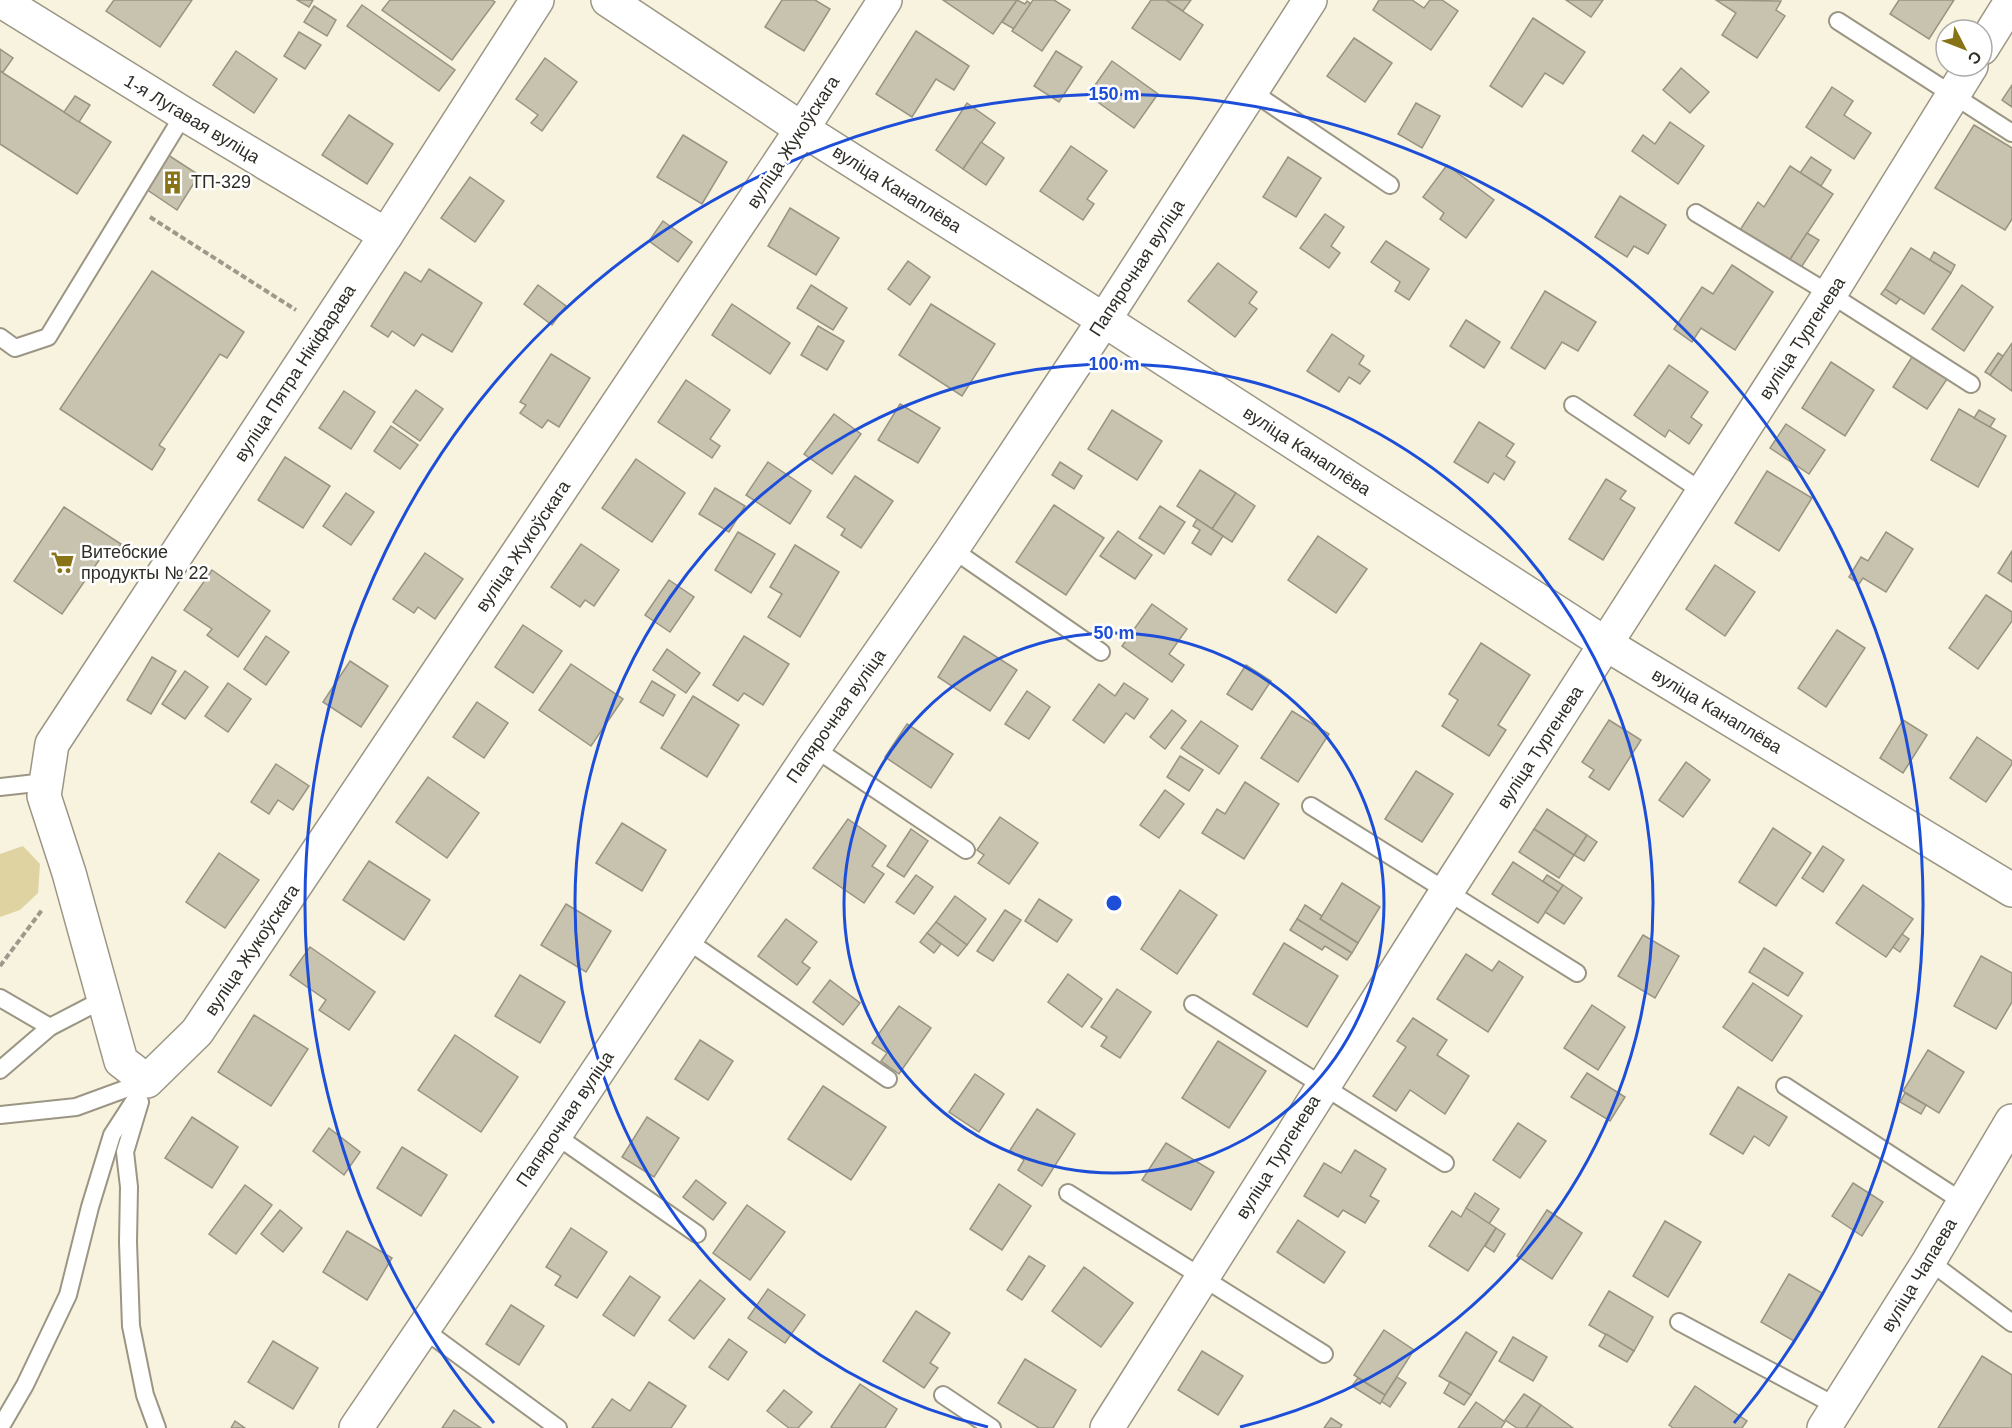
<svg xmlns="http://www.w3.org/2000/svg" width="2012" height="1428" font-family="Arial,sans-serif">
<rect width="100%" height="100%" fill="#f8f3df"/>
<polygon fill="#e0d3a2" points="23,846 40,864 38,893 20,910 0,917 0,854"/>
<g fill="#c8c3af" stroke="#999482" stroke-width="1.5">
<polygon points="114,0 192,0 160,47 106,11"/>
<polygon points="297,0 313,0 309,7"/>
<polygon points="390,0 492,0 495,2 452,60 382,10"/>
<polygon points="782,0 815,0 830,9 804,51 765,27"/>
<polygon points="943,0 1017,0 993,34"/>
<polygon points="1017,0 1025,4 1027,1 1031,4 1014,29 1002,22"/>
<polygon points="1033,0 1054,0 1070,10 1042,51 1012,31"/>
<polygon points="1151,0 1166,0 1203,25 1180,60 1132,28"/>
<polygon points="1166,0 1191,0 1183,11"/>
<polygon points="1379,0 1412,0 1424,8 1430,0 1442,0 1458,11 1431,50 1373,10"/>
<polygon points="1566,0 1603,0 1591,17"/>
<polygon points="1716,0 1781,1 1776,10 1785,16 1757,58 1722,35 1736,13"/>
<polygon points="1899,0 1954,0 1929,39 1890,14"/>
<polygon points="362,5 455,70 439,91 347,26"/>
<polygon points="314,6 336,20 327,36 304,22"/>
<polygon points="1533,18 1585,52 1563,84 1545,73 1522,107 1490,86"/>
<polygon points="916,31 969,66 954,90 936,79 912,117 876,94"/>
<polygon points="299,32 321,45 305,69 284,56"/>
<polygon points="1354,38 1392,63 1365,102 1327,76"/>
<polygon points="0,49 13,58 3,72 0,71"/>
<polygon points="236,51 277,79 254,113 213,85"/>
<polygon points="1056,51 1082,67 1059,102 1034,86"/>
<polygon points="545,58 577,82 542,131 531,123 538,115 516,99"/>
<polygon points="1112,61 1158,94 1134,128 1088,95"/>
<polygon points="1681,68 1709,92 1690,113 1663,90"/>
<polygon points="0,71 111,142 77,194 0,144"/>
<polygon points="2012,85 2012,107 2002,100"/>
<polygon points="1832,87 1853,101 1844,115 1871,133 1854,159 1806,127"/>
<polygon points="75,96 90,105 79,122 64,112"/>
<polygon points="967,103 995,123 963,169 936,150"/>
<polygon points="1416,103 1440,116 1422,148 1398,134"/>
<polygon points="349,115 393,144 367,184 322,155"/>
<polygon points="1670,122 1704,146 1678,184 1632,151 1643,135 1655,144"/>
<polygon points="1974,125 2012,148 2012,219 2005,230 1935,188"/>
<polygon points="683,135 727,162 702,204 657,177"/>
<polygon points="981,142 1004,158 986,185 963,169"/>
<polygon points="1071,146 1107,171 1087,199 1094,204 1083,220 1040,191"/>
<polygon points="168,155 199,175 177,210 146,189"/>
<polygon points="1288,157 1321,178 1296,217 1263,197"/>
<polygon points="1811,157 1831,170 1821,186 1800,173"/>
<polygon points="1447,165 1494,200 1466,238 1440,219 1444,213 1423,197"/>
<polygon points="1790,166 1833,194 1789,261 1740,230 1758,202 1764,207"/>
<polygon points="470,177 504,201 475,242 441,218"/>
<polygon points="1620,196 1666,225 1648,254 1634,246 1627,257 1595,237"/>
<polygon points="790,208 839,238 816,275 768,246"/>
<polygon points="1325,214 1344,227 1331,246 1340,253 1329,268 1300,248"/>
<polygon points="663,221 692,242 678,262 649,241"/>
<polygon points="1807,233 1819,240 1800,269 1789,261"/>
<polygon points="1386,241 1429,269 1409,300 1395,291 1400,282 1371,262"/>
<polygon points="1911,248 1951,273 1924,314 1885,289"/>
<polygon points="1934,252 1955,265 1951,273 1930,260"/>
<polygon points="908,261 930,277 910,305 888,289"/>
<polygon points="1218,263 1257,292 1249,303 1257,309 1235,337 1188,301"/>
<polygon points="1732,265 1773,292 1735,350 1701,328 1692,342 1674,329 1702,287 1713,294"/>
<polygon points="429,269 482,303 452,352 422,334 414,346 392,331 388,337 371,326 405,272 421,282"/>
<polygon points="152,271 244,332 227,358 220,354 159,445 165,449 152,470 60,409"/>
<polygon points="538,285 566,306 552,325 524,304"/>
<polygon points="811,285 847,308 833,330 797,308"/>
<polygon points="1962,285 1993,307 1964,351 1932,329"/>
<polygon points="1885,289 1900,299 1896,304 1881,294"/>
<polygon points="1545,291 1596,322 1578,351 1562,342 1545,369 1511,348"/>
<polygon points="732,304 790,343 770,374 712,335"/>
<polygon points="931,304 995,344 962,396 899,355"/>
<polygon points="1466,320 1500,342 1484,368 1450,346"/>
<polygon points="818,326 844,341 827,370 801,355"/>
<polygon points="1332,334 1364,356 1359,364 1370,371 1360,384 1349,377 1339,392 1307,371"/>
<polygon points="2012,343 2012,391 1990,375"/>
<polygon points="1998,353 2003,356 1990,375 1985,372"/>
<polygon points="551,354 590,378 559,427 548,420 542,428 520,413 526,405 520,402"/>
<polygon points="1912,357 1947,379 1927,409 1893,387"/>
<polygon points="1831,362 1874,390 1845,436 1802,408"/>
<polygon points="1669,365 1708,392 1691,417 1702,425 1689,444 1669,430 1665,437 1634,415"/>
<polygon points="686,380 730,410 710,439 720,446 712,458 658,422"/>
<polygon points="416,390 443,409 420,441 393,422"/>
<polygon points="344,391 375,412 351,449 319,428"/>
<polygon points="900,404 940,428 918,463 878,440"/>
<polygon points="1959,409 2006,436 1978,487 1931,460"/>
<polygon points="1112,410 1162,441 1137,480 1088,449"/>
<polygon points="1979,410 1995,419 1990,427 1974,418"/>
<polygon points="834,414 861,434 832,474 804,454"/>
<polygon points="1479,422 1514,444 1506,456 1515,462 1504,480 1494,473 1488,483 1454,462"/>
<polygon points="1786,424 1825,450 1809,474 1770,448"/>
<polygon points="391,426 418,445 400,469 374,451"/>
<polygon points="285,457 330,486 303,528 258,500"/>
<polygon points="636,459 685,493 652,542 602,508"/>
<polygon points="768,462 811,491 790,524 746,495"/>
<polygon points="1060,462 1082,476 1074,489 1052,475"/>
<polygon points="1200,470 1236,493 1212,529 1177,506"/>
<polygon points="1767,471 1812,498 1779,551 1735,523"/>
<polygon points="855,476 893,501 861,548 841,535 845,529 827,517"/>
<polygon points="1606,479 1626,491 1620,499 1635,508 1603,560 1569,539"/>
<polygon points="715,488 745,506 729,532 699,514"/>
<polygon points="346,493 374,512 351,545 323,526"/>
<polygon points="1236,493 1255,506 1232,542 1212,529"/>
<polygon points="1054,505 1104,538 1066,595 1016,562"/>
<polygon points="1160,506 1185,522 1164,554 1139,538"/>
<polygon points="64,507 121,544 112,558 104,553 62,614 14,581"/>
<polygon points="1197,519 1223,536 1211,555 1192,543 1200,530 1193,526"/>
<polygon points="1118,531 1152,555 1135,579 1100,556"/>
<polygon points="738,532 775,554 751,593 715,570"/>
<polygon points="1886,532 1913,549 1886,592 1863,578 1859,584 1849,577 1861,557 1868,561"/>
<polygon points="1318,536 1367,569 1336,613 1288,580"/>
<polygon points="581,544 619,570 594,606 585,600 580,607 551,587"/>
<polygon points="795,545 839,572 800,637 768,617 782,594 770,587"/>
<polygon points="2012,551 2012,582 1998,573"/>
<polygon points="425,553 463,579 435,619 418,607 414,613 393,599"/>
<polygon points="1715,565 1755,592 1725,636 1686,609"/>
<polygon points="212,570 270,611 238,657 207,635 212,629 184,610"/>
<polygon points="669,580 694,597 670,632 645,615"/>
<polygon points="1986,595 2012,612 2012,621 1978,669 1949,648"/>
<polygon points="1152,604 1187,629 1169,654 1184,665 1172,682 1122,646"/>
<polygon points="523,625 562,651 533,693 495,667"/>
<polygon points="1837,630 1865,648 1826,707 1798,688"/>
<polygon points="266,636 289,652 266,685 244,669"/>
<polygon points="744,636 789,664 763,705 744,693 738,701 713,685"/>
<polygon points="964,636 1017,670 990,711 938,677"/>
<polygon points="1481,643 1530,675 1498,725 1506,730 1489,756 1442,726 1458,700 1449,694"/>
<polygon points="667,649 700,673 686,693 653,670"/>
<polygon points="152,657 176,671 151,714 127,700"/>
<polygon points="350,661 388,686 361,727 323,702"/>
<polygon points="571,664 623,699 591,746 539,710"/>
<polygon points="1246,665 1271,681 1252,710 1227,694"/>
<polygon points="185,671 208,687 185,719 162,704"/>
<polygon points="652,681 675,695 663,716 640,702"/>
<polygon points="228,683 251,699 228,732 205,716"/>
<polygon points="1124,683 1148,699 1134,719 1126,713 1104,743 1073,720 1099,684 1115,696"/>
<polygon points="1027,691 1050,707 1029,739 1005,724"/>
<polygon points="693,696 739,725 707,777 661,748"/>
<polygon points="477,702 508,723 484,758 453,737"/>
<polygon points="1172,710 1186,721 1165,749 1150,737"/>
<polygon points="1292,711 1329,734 1298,782 1261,758"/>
<polygon points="1609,720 1641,740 1609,790 1589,777 1594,770 1582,762"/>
<polygon points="1903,720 1927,735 1903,773 1880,758"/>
<polygon points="1201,721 1238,746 1219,774 1181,748"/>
<polygon points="907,724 953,754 931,788 885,757"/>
<polygon points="1977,737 2012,761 2012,764 1986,802 1950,778"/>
<polygon points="1180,756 1203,770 1189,791 1167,777"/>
<polygon points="1686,762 1710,780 1683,817 1659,800"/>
<polygon points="276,764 309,786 293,810 278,800 269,814 251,802"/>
<polygon points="1416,771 1453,794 1422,842 1385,819"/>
<polygon points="428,777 479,813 447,858 396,822"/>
<polygon points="1245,782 1279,804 1244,859 1202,833 1217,809 1225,814"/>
<polygon points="1165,790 1184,804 1159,838 1140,825"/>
<polygon points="1547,809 1587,835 1574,855 1534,829"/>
<polygon points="1000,817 1038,843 1009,884 978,863 984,855 977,850"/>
<polygon points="848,819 886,846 872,866 884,874 864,903 813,868"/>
<polygon points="622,823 666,850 642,891 596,863"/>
<polygon points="1773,828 1811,853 1776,906 1739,882"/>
<polygon points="911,829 928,841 904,877 887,866"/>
<polygon points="1534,829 1574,855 1559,878 1519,852"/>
<polygon points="1587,835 1597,842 1584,861 1574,855"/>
<polygon points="1823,846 1844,860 1823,892 1802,878"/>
<polygon points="219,853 259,880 225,928 186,902"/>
<polygon points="369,861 430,900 404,940 343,900"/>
<polygon points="1513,862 1559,892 1538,923 1492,894"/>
<polygon points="916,875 933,887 914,914 896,902"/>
<polygon points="1547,875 1563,885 1559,892 1543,881"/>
<polygon points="1342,883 1380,907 1358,943 1320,919"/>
<polygon points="1563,885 1582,898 1564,924 1545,912"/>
<polygon points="1863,885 1913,919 1886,957 1836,923"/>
<polygon points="1180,890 1217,915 1177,974 1141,949"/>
<polygon points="955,896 986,919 967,945 936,922"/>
<polygon points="1039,899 1072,920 1057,942 1025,921"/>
<polygon points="566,904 611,931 586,972 541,945"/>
<polygon points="1305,905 1322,916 1320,919 1358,943 1352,953 1297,919"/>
<polygon points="1005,910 1021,920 993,961 977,951"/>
<polygon points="786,919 817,942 802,962 810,968 797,985 758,956"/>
<polygon points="1297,919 1352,953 1347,960 1325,946 1322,950 1290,930"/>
<polygon points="936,922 967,945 958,956 927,933"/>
<polygon points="927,933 941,944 934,953 920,942"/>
<polygon points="1902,934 1909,939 1900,952 1893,947"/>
<polygon points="1643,935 1679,956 1655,998 1618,976"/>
<polygon points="1284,943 1338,976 1307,1027 1253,994"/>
<polygon points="310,947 375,992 349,1030 319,1010 326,1000 290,975"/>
<polygon points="1764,948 1803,973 1788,996 1749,972"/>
<polygon points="1466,954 1492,971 1499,961 1523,977 1488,1032 1437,999"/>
<polygon points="1981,956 2012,973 2012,1002 1996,1029 1954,1006"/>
<polygon points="1068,974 1102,999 1082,1027 1048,1002"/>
<polygon points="520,975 565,1002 540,1043 495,1016"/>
<polygon points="830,980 860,1003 843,1025 813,1002"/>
<polygon points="1753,983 1802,1016 1772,1061 1723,1027"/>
<polygon points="1117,989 1151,1012 1120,1058 1101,1046 1107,1037 1091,1027"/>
<polygon points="1592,1005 1625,1027 1598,1070 1564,1048"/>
<polygon points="899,1006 931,1028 899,1074 881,1061 887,1053 872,1043"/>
<polygon points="254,1015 308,1049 271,1106 218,1072"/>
<polygon points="1413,1018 1447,1040 1437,1055 1469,1076 1445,1114 1410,1090 1396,1111 1373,1096 1406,1047 1397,1041"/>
<polygon points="455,1035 518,1077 481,1132 418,1090"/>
<polygon points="700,1040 733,1061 708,1100 675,1079"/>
<polygon points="1218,1041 1266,1071 1229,1128 1182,1098"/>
<polygon points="1928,1050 1964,1072 1939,1113 1903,1091"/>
<polygon points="1587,1073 1625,1097 1610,1121 1571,1097"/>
<polygon points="975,1074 1004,1094 979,1132 949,1112"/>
<polygon points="823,1086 886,1127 851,1180 788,1139"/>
<polygon points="1738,1087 1787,1117 1769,1146 1754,1136 1743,1154 1710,1134"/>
<polygon points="1905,1093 1926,1105 1921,1114 1900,1102"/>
<polygon points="1037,1109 1075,1134 1042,1186 1018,1170 1024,1160 1010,1150"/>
<polygon points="192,1117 238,1147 212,1188 165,1158"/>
<polygon points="647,1117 679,1138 654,1177 622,1157"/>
<polygon points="1518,1123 1546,1141 1520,1178 1493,1160"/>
<polygon points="329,1128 360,1152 344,1175 313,1151"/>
<polygon points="1166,1143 1214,1172 1191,1210 1142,1180"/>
<polygon points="402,1147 447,1175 421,1216 377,1188"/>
<polygon points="1355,1150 1386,1169 1370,1196 1379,1201 1365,1223 1343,1210 1338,1217 1304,1196 1324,1163 1341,1173"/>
<polygon points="696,1180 726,1203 713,1220 683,1197"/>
<polygon points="1853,1183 1883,1202 1862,1236 1832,1216"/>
<polygon points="999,1184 1031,1206 1002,1250 970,1229"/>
<polygon points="245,1185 272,1205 236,1254 209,1234"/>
<polygon points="1475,1193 1499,1209 1489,1224 1466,1208"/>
<polygon points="747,1205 785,1232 750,1280 713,1253"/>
<polygon points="1466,1208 1496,1228 1468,1271 1429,1246 1452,1211 1461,1217"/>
<polygon points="280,1210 302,1228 283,1252 261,1234"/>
<polygon points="1547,1210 1582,1233 1552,1279 1517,1256"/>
<polygon points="1298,1220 1345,1252 1324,1283 1277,1252"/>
<polygon points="1665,1221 1701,1242 1668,1297 1633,1276"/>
<polygon points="571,1228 607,1252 577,1298 555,1285 561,1276 546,1267"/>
<polygon points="1496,1228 1505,1234 1494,1252 1485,1246"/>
<polygon points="347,1231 392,1258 367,1300 323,1272"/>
<polygon points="1029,1256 1045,1266 1022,1300 1007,1290"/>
<polygon points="1084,1267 1133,1303 1101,1347 1052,1311"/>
<polygon points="1789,1274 1822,1293 1794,1341 1761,1322"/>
<polygon points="630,1276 660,1297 634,1336 603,1315"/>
<polygon points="700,1280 725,1299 694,1339 669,1320"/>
<polygon points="768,1289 805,1315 785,1343 748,1318"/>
<polygon points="1609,1291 1653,1317 1634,1351 1589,1325"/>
<polygon points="511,1305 544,1326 519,1365 486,1344"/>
<polygon points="916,1311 950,1333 930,1363 938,1368 924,1388 883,1361"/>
<polygon points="1384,1330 1414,1350 1385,1395 1354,1375"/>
<polygon points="1466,1332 1497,1352 1471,1395 1439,1376"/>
<polygon points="1606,1334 1634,1351 1627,1362 1599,1346"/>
<polygon points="1513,1337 1547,1357 1533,1381 1499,1361"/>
<polygon points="729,1339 747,1352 728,1380 709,1367"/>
<polygon points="273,1341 318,1368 293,1409 248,1382"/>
<polygon points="1202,1351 1243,1376 1218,1415 1178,1390"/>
<polygon points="1982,1356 2012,1375 2012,1428 1938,1428"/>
<polygon points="1025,1359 1076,1390 1053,1428 1039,1428 998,1403"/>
<polygon points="1397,1377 1406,1383 1390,1407 1381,1401"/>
<polygon points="1358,1378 1385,1395 1380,1404 1352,1386"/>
<polygon points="649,1382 686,1406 671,1428 592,1428 612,1399 630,1411"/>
<polygon points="1450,1382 1471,1395 1464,1405 1444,1393"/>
<polygon points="860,1384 897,1409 885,1428 833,1428 831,1427"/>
<polygon points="1695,1386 1747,1421 1742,1428 1673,1428 1669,1425"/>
<polygon points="784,1390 812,1412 798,1428 789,1428 767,1411"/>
<polygon points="1524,1394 1541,1405 1526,1428 1517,1428 1505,1420"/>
<polygon points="1476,1402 1505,1422 1501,1428 1458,1428"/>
<polygon points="1541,1405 1573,1428 1526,1428"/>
<polygon points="454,1410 481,1428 442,1428"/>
<polygon points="1331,1418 1342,1425 1340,1428 1324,1428"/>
<polygon points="235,1421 245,1428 231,1428"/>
</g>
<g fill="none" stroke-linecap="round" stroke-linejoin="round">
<defs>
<g id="service">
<polyline points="1838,21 2012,133"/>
<polyline points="1251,91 1390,185"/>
<polyline points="1696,213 1830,294 1971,384"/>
<polyline points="0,337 15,348 48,337 184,114"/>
<polyline points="1573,405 1703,492"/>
<polyline points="952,549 1101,652"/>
<polyline points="814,748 966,850"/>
<polyline points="0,787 45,782"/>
<polyline points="1311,806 1577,973"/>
<polyline points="685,939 888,1079"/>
<polyline points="0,998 50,1027"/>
<polyline points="1193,1004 1445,1163"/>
<polyline points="0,1070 50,1027 104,999"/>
<polyline points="1785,1086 1963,1202"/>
<polyline points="140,1102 125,1152 129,1187 128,1242 131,1326 145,1395 157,1428"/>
<polyline points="0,1115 76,1107 147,1081"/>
<polyline points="555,1135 697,1234"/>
<polyline points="1068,1193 1324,1354"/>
<polyline points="1929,1261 2012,1323"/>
<polyline points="1679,1322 1838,1407"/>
<polyline points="423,1329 558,1428"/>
<polyline points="943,1395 992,1428"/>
<polyline points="0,1428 25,1385 68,1295 90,1207 112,1135 147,1081"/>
</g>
<g id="minor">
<polyline points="0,0 184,114 386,235"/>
<polyline points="537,0 386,235 52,744 44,796 69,873 121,1061 147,1081 197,1032 802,129 885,0"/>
<polyline points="608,0 802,129 1104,320 1606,644 2012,890"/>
<polyline points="1982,48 2012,0"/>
<polyline points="356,1428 555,1135 814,748 952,549 1104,320 1310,0"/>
<polyline points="1107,1428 1447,891 1830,294 1971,66"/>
<polyline points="1824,1428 1929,1261 2012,1121"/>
</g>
</defs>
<use href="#service" stroke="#9b9684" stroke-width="20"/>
<use href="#minor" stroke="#9b9684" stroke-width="36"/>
<g stroke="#9d998b" stroke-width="4" stroke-dasharray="6 3" stroke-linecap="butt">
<polyline points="150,217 296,310"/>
<polyline points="0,966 42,910"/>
</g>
<use href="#service" stroke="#fff" stroke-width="16"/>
<use href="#minor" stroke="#fff" stroke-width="33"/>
</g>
<g fill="none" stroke="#1d4ed8" stroke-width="3">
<circle cx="1114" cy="903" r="270"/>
<path d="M988 1427A539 539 0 1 1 1240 1427"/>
<path d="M494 1423A809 809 0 1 1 1734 1423"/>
</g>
<defs>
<symbol id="building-bare" viewBox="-9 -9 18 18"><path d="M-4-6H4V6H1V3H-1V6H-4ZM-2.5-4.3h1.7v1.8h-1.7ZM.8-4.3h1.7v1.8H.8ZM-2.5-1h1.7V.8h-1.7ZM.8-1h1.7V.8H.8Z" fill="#887316" stroke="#fff" stroke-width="2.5" paint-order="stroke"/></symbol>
<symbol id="supermarket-bare" viewBox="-9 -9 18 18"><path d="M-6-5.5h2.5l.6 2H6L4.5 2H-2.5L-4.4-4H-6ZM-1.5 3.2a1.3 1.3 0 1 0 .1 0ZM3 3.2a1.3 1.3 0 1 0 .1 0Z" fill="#887316" stroke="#fff" stroke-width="2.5" paint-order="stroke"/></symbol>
</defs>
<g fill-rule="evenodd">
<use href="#building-bare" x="156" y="166" width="33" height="33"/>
<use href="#supermarket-bare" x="46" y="546" width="33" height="33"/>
</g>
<g text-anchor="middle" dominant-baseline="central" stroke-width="5" stroke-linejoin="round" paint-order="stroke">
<g font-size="18" fill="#2f2d26" stroke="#fff">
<text transform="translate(192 119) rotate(31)">1-я Лугавая вуліца</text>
<text transform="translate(793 142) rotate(-57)">вуліца Жукоўскага</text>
<text transform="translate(897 189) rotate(32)">вуліца Канаплёва</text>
<text transform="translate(1137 268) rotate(-57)">Папярочная вуліца</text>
<text transform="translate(1802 338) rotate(-57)">вуліца Тургенева</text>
<text transform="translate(295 373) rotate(-57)">вуліца Пятра Нікіфарава</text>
<text transform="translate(1307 451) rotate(33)">вуліца Канаплёва</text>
<text transform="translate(523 546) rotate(-56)">вуліца Жукоўскага</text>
<text transform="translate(1717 711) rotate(31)">вуліца Канаплёва</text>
<text transform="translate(836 716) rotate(-55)">Папярочная вуліца</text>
<text transform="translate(1540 747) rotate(-57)">вуліца Тургенева</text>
<text transform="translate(252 950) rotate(-56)">вуліца Жукоўскага</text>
<text transform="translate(565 1119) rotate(-56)">Папярочная вуліца</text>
<text transform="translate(1278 1157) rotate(-58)">вуліца Тургенева</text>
<text transform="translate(1919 1275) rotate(-59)">вуліца Чапаева</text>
</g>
<g font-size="18" fill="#2f2d26" stroke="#fff" text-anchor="start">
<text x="191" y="182">ТП-329</text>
<text x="81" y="552">Витебские<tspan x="81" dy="21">продукты № 22</tspan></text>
</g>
</g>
<circle cx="1114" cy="903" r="9" fill="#1d4ed8" stroke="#fff" stroke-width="3"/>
<g font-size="18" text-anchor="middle" font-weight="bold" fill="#1d4ed8" stroke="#fff" stroke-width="5" stroke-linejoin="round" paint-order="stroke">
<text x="1114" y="100">150 m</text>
<text x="1114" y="370">100 m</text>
<text x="1114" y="639">50 m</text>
</g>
<g transform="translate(1964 48) rotate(132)"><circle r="28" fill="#ffffff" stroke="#acaba8" stroke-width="1.5"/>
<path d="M0-4.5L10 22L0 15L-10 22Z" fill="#887316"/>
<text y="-9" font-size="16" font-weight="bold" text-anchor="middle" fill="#2f2d26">С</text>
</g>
</svg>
